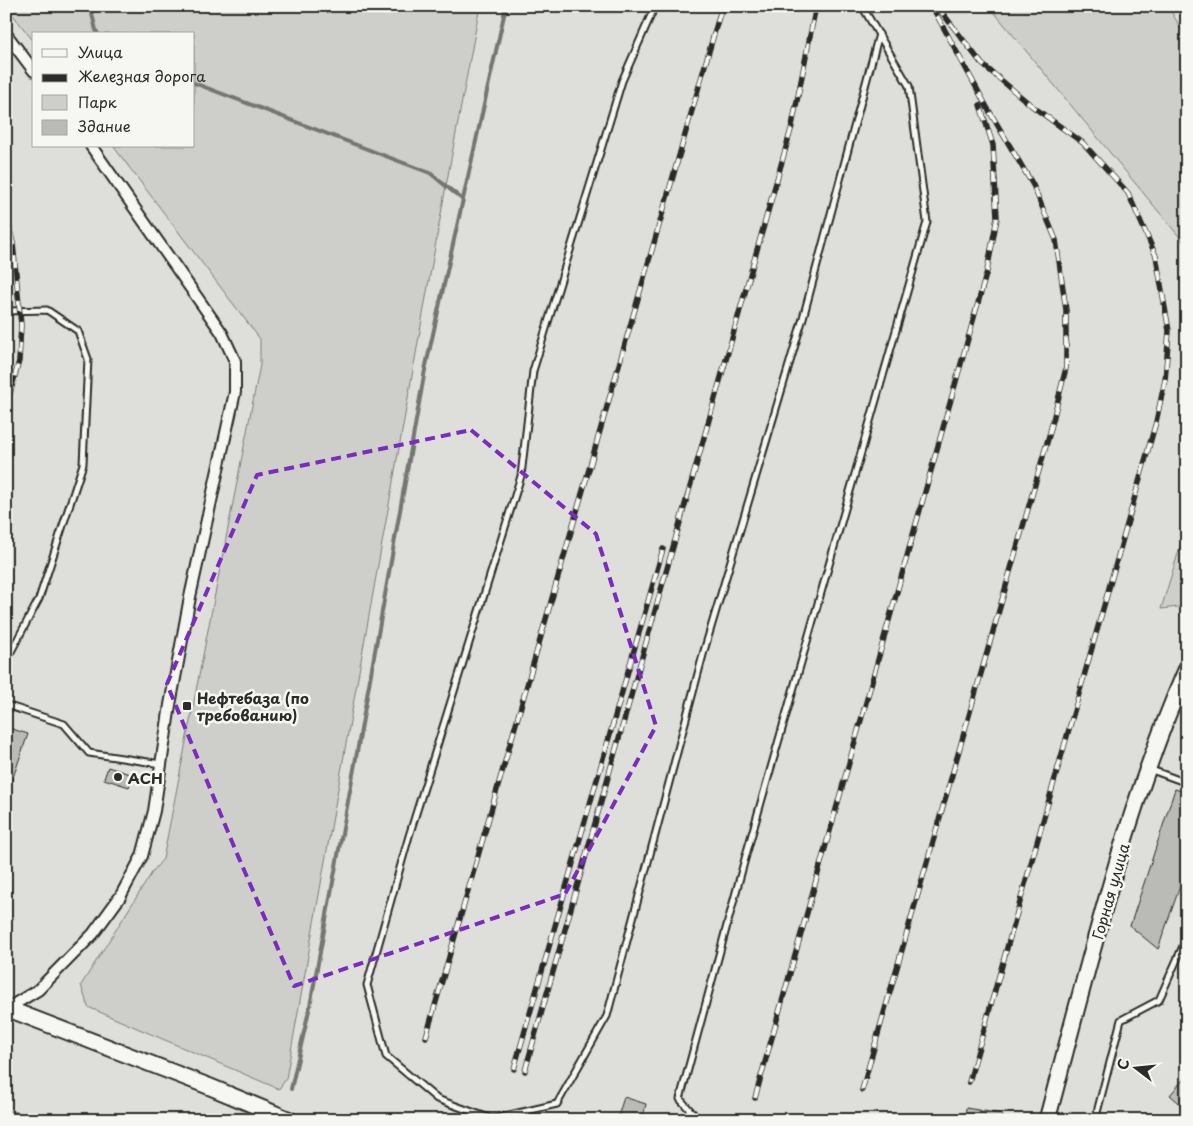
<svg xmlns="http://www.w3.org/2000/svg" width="1193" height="1126" font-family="'Playpen Sans',sans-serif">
<rect width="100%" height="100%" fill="#eeeeea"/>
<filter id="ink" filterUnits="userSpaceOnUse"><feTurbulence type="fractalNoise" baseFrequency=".02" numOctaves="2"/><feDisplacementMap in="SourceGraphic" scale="10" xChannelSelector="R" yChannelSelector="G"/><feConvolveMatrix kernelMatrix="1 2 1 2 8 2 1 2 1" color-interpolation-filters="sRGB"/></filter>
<g filter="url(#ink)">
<path fill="#dededb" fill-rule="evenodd" d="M 6,6 L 1187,6 L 1187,1120 L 6,1120 ZM 34,34 L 194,34 L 194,146 L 34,146 Z"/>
<g fill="#cececa" stroke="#7c7c7a">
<polygon points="6,6 480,6 446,186 286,1079 279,1089 88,1007 81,985 153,871 163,859 260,365 260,339 113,146 194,146 194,34 34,34 34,42"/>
<polygon points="989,6 1168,6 1187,39 1187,246"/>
<polygon points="1187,524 1187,606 1161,609"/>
</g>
<polygon fill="#a6a6a3" stroke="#757573" points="6,1109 43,1120 6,1120"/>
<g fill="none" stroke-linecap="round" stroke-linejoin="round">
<g stroke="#757573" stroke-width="4">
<polyline points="90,6 96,30 98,34"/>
<polyline points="194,83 430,173 463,200"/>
<polyline points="291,1089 310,1006 354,769 425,370 506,6"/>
</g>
</g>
<g fill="#babab7" stroke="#2b2b2b">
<polygon points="6,727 28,734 8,792 6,792"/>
<polygon points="108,767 133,775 129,787 104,779"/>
<polygon points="1175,789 1187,793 1187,866 1158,949 1130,926"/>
<polygon points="1187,1075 1187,1110 1170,1095"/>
<polygon points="624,1097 646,1104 642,1120 617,1120"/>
<polygon points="966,1108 1002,1114 1002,1120 964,1120"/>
</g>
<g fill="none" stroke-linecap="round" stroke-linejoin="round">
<defs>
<g id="lane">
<polyline points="655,6 622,81 533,371 521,476 409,836 367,985 386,1056 437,1099 492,1119 557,1104 607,1016 704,651 803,318 879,34"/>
<polyline points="6,311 47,310 78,331 88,359 83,464 39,599 6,661"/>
<polyline points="6,705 64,724 89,753 161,764"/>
<polyline points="1149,769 1187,783"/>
<polyline points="699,1120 680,1099 746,855 927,222 909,86 862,6"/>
<polyline points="1095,1120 1121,1020 1159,1000 1187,937"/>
</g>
<g id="street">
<polyline points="6,34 34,71"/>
<polyline points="8,1008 38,990 93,934 120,897 142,856 154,811 170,705 190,597 235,392 235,361 222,333 91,146"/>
</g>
<g id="secondary">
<polyline points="6,1008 208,1086 290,1120"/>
<path d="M 1047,1120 C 1088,968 1124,813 1187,668"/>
</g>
</defs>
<use href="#lane" stroke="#2b2b2b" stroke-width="9"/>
<use href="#street" stroke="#2b2b2b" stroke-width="14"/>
<use href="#secondary" stroke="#2b2b2b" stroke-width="19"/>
<use href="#lane" stroke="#f6f6f2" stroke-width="5"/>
<use href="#street" stroke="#f6f6f2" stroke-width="10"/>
<use href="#secondary" stroke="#f6f6f2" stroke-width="15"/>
<defs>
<g id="rail">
<polyline points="937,6 982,64 1032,106 1083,143 1128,193 1156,256 1169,331 1165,380 1156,422 969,1082"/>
<polyline points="6,213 13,243 21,325 19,361 6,408"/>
<polyline points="426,1037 722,6"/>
<polyline points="514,1069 663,549"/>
<polyline points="525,1071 792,126 816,6"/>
<polyline points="862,1090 1050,432 1066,368 1066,310 1056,240 1033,185 988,109 935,12"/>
<polyline points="755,1098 987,271 997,218 993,145 980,105"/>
</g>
</defs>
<use href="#rail" stroke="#2b2b2b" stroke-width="5.5"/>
<use href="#rail" stroke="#f6f6f2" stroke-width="4" stroke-dasharray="11" stroke-linecap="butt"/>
</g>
</g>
<path fill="none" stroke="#7b2cbf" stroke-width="4" stroke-dasharray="10 6" stroke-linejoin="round" d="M 471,430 L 596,534 L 656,726 L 565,894 L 294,986 L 235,849 L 167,684 L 257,475 Z"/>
<g fill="#2b2b2b" stroke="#f6f6f2" stroke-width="2">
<rect x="182" y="701" width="10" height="10" rx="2.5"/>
<circle cx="118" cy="777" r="5"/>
</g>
<g text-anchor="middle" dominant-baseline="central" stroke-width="5" stroke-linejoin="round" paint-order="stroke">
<g font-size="15" font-weight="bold" fill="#2b2b2b" stroke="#f6f6f2" text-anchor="start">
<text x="197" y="697">Нефтебаза (по<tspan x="197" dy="17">требованию)</tspan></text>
<text x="128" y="777">АСН</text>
</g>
<g font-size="15" fill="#2b2b2b" stroke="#f6f6f2">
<text transform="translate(1110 891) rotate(-74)">Горная улица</text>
</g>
</g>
<rect width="1193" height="1126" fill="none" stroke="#f6f6f2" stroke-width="25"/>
<rect x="12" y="12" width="1168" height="1101" fill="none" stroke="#2b2b2b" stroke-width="2" filter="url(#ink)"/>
<rect x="32" y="32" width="162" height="115" fill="#f6f6f2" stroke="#a5a5a2"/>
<rect x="42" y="49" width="25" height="8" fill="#f6f6f2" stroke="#a5a5a2"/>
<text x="78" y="58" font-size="15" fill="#2b2b2b">Улица</text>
<rect x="42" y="74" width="25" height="8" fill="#2b2b2b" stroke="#a5a5a2"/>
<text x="78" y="82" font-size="15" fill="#2b2b2b">Железная дорога</text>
<rect x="42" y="95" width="25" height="15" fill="#cececa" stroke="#a5a5a2"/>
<text x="78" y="108" font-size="15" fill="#2b2b2b">Парк</text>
<rect x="42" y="120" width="25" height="15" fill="#babab7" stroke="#a5a5a2"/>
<text x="78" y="132" font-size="15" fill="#2b2b2b">Здание</text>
<g transform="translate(1136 1068) rotate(286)" stroke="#f6f6f2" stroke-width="4" paint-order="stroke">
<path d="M0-4L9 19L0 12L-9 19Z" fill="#2b2b2b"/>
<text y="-8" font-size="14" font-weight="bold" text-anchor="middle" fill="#2b2b2b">С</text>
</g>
</svg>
